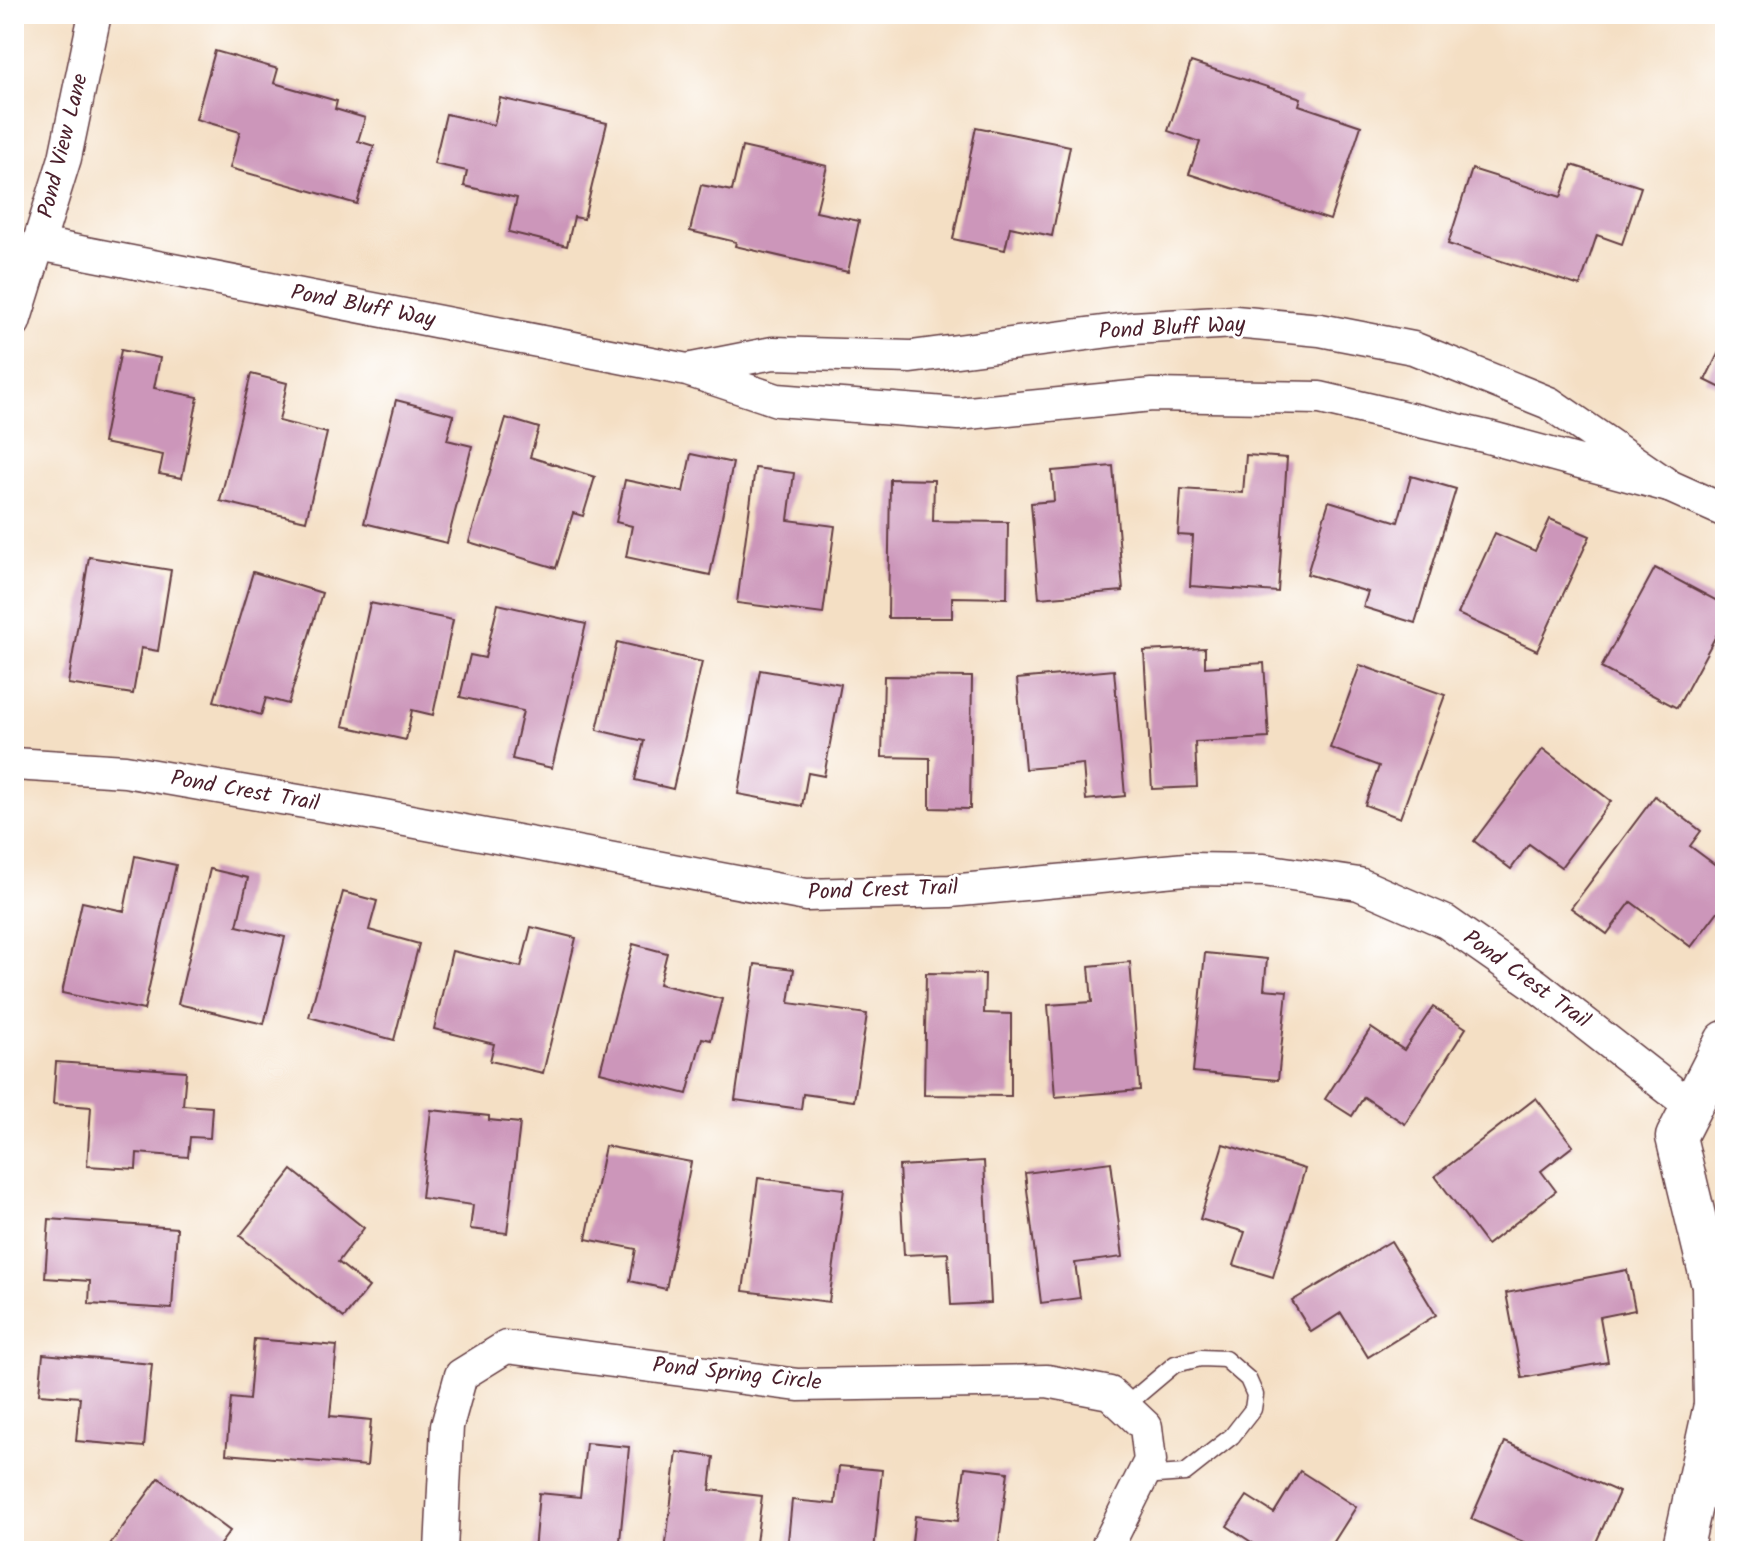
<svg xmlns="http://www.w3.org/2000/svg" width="1739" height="1565" font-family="Kalam,sans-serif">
<rect width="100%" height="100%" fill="#fff"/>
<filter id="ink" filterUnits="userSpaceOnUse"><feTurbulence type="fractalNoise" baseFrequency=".0125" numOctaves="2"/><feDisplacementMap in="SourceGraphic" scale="16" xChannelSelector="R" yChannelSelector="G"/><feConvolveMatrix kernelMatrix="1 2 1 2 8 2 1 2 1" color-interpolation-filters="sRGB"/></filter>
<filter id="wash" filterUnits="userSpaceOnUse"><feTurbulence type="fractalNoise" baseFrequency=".006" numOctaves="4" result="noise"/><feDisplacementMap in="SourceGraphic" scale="32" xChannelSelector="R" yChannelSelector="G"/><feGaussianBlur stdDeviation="1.8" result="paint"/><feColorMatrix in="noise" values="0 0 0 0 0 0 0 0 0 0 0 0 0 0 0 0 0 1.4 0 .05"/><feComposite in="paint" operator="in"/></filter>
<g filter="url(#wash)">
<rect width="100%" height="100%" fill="#f4dfc4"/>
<g id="blocks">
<g fill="#cc96ba">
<polygon points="215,51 278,69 274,83 337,101 335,109 365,118 358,141 374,146 357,204 230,168 240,132 196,119"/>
<polygon points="1191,62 1301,98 1299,105 1361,126 1330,220 1189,174 1200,142 1168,131"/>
<polygon points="500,98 607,123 584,219 574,217 567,246 509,232 517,198 464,186 467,171 434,164 446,114 494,125"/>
<polygon points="976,127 1070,146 1052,236 1010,227 1005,250 953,239"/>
<polygon points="742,147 827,166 816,212 859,221 848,272 735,246 736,242 690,231 701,185 732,191"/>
<polygon points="1572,165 1641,187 1622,244 1597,235 1580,286 1448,244 1472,169 1561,197"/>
<polygon points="1722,346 1725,348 1725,390 1705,380"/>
<polygon points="121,350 160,358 154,388 198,397 182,478 159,474 163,455 103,443"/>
<polygon points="251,374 287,383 279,421 327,433 306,521 220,501"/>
<polygon points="396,400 454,415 447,440 472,446 447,543 364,523"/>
<polygon points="506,418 539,428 530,457 595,477 583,516 573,513 556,568 469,542"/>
<polygon points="691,454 733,463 710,575 626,557 632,526 616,522 625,480 683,492"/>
<polygon points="1246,455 1287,458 1278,592 1190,586 1193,536 1178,535 1181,489 1243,493"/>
<polygon points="1113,466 1123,591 1039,598 1031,503 1054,501 1052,471"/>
<polygon points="755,468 794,473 788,520 835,526 823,614 737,603"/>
<polygon points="1411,476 1456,489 1415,623 1363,607 1368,592 1307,574 1329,501 1398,522"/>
<polygon points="890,479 934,480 933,521 1008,522 1007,598 952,597 952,618 888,618"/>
<polygon points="1550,519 1590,536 1537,651 1458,614 1495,533 1535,551"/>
<polygon points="89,557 171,570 158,651 141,648 133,694 68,684"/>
<polygon points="1655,568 1725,605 1725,619 1677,708 1601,668"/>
<polygon points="253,572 322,593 288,704 266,698 261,715 214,701"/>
<polygon points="370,603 453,620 433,715 412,710 406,740 343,726"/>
<polygon points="498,604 586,624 552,768 512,759 523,711 460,697 470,655 485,658"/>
<polygon points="617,642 702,662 673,789 635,780 644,741 597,730"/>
<polygon points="1205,648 1205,667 1264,663 1269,738 1195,742 1197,787 1152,789 1144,651"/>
<polygon points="1360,665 1445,695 1400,818 1365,805 1379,766 1330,748"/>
<polygon points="760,670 841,684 824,776 808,773 802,806 738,794"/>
<polygon points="1114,670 1125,796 1086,800 1083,764 1025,769 1017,679"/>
<polygon points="884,676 972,677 970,809 930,808 930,758 882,757"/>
<polygon points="1543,749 1611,801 1561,867 1529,844 1511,869 1474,841"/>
<polygon points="1655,796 1701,831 1690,846 1725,872 1725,902 1691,947 1631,902 1607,934 1571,908"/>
<polygon points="135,856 176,865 144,1010 62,993 82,902 124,911"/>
<polygon points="210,869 248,878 237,926 285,937 264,1024 178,1004"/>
<polygon points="343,892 377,901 369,930 419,944 394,1040 309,1017"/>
<polygon points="531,927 576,938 543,1073 490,1061 494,1044 434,1029 452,951 521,967"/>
<polygon points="633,944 667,953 659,984 722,999 711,1040 702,1038 687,1094 600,1072"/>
<polygon points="1205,953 1267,959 1264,989 1287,991 1278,1080 1193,1072"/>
<polygon points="1130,962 1140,1090 1055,1097 1048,1005 1092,1002 1089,966"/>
<polygon points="755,964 794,969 789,1003 867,1014 854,1101 803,1094 801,1109 735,1100"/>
<polygon points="926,973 985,974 984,1013 1011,1014 1011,1096 924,1095"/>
<polygon points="1433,1007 1466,1028 1405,1124 1364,1097 1352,1116 1325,1099 1371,1028 1404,1050"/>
<polygon points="56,1062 186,1071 183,1105 212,1107 210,1138 190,1137 188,1157 137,1153 136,1169 87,1166 91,1107 53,1104"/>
<polygon points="1536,1098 1573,1146 1541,1171 1556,1191 1487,1245 1435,1176"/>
<polygon points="431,1110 489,1116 489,1120 520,1123 507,1233 470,1229 473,1205 421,1198"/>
<polygon points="1223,1144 1305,1169 1273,1277 1234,1265 1245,1232 1200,1219"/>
<polygon points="605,1146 691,1162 666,1289 630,1281 636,1249 586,1239"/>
<polygon points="984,1161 991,1303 951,1305 948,1253 904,1255 899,1166"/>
<polygon points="1111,1162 1123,1257 1075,1263 1080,1298 1041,1303 1025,1173"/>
<polygon points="292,1170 364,1228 338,1262 369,1287 344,1318 240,1236"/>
<polygon points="758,1178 844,1189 829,1302 743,1291"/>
<polygon points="49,1219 177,1228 172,1309 89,1304 90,1281 45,1278"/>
<polygon points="1391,1241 1436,1315 1368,1357 1341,1313 1311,1332 1292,1301"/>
<polygon points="1627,1270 1635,1310 1600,1317 1608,1362 1522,1378 1506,1293"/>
<polygon points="254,1339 337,1346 330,1416 371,1420 367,1466 226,1454 231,1398 249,1400"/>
<polygon points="43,1354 152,1364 144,1447 76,1441 80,1397 39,1394"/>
<polygon points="1505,1442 1619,1492 1592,1551 1544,1551 1471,1519"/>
<polygon points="586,1443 629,1447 619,1551 534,1551 539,1493 580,1497"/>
<polygon points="677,1452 714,1457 710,1490 762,1496 755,1551 665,1551"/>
<polygon points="839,1466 882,1470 874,1551 787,1551 792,1500 835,1504"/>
<polygon points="965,1467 1008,1472 998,1551 911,1551 915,1516 958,1521"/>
<polygon points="1300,1471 1356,1507 1328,1551 1265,1551 1227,1526 1247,1496 1274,1513"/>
<polygon points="159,1478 230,1531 215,1551 105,1551"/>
</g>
</g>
</g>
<g filter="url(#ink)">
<use href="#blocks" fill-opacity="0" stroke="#643c42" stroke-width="2"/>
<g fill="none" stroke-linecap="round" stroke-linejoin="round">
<defs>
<polyline id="service" points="1124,1407 1175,1364 1201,1358 1225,1359 1248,1379 1255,1395 1253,1409 1232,1436 1185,1473 1143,1476"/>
<g id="minor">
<polyline points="39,244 687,370 777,400 958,414 1152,395 1320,398 1488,437 1669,486 1549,403 1413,348 1320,330 1235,322 1133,328 911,357 773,353 687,370"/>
<polyline points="14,322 65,158 95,14"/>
<polyline points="1669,486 1725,511"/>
<polyline points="14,764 125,771 368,813 806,895 950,891 1186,869 1264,870 1359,884 1446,922 1536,985 1692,1107"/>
<polyline points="441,1551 447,1426 461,1375 506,1347 798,1385 1047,1381 1110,1393 1146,1427 1150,1461 1105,1551"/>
</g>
<polyline id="tertiary" points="1682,1551 1714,1405 1712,1286 1676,1137 1725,1041"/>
</defs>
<use href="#service" stroke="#643c42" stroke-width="19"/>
<use href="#minor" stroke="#643c42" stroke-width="35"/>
<use href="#tertiary" stroke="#643c42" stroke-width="43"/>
<use href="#service" stroke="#fff" stroke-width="16"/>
<use href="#minor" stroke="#fff" stroke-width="32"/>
<use href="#tertiary" stroke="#fff" stroke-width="40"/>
</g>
</g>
<g text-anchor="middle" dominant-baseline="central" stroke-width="6" stroke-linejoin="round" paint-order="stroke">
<g font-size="22" fill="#4a1f2b" stroke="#fff">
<text transform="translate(64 146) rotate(-76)">Pond View Lane</text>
<text transform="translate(363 307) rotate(11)">Pond Bluff Way</text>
<text transform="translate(1172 329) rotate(-3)">Pond Bluff Way</text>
<text transform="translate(245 792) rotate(10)">Pond Crest Trail</text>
<text transform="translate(883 891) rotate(-2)">Pond Crest Trail</text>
<text transform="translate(1526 980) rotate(36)">Pond Crest Trail</text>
<text transform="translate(737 1375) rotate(6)">Pond Spring Circle</text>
</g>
</g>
<rect width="1739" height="1565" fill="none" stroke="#fff" stroke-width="48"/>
</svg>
